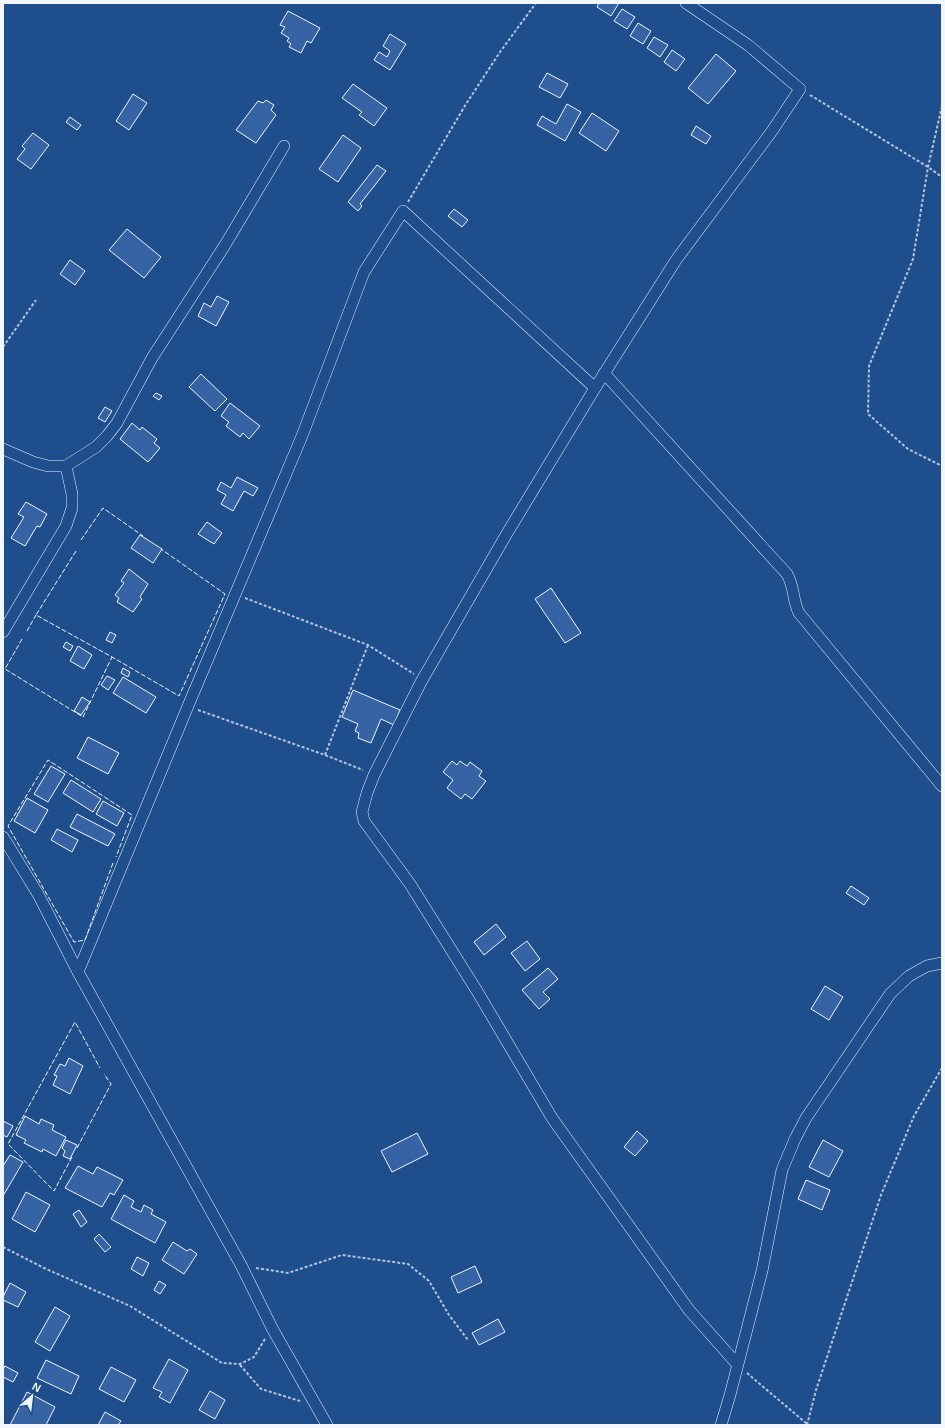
<svg xmlns="http://www.w3.org/2000/svg" width="945" height="1428" font-family="Arial,sans-serif">
<rect width="100%" height="100%" fill="#1f4e8c"/>
<g fill="#3563a3" stroke="#f2f6ff">
<polygon points="599,3 619,3 611,16 597,7"/>
<polygon points="622,9 635,17 627,29 614,21"/>
<polygon points="288,11 320,28 311,43 307,41 301,53 289,47 291,44 287,41 289,38 281,33 285,27 280,25"/>
<polygon points="638,23 651,31 643,44 630,36"/>
<polygon points="390,34 406,44 390,70 374,60 379,52 387,57 390,51 383,46"/>
<polygon points="654,37 668,45 660,57 647,48"/>
<polygon points="672,50 685,59 676,71 664,62"/>
<polygon points="716,54 736,71 708,104 688,88"/>
<polygon points="547,73 568,84 560,98 539,87"/>
<polygon points="353,84 387,108 374,126 359,115 362,112 342,98"/>
<polygon points="133,94 147,103 129,130 116,121"/>
<polygon points="266,100 274,105 271,110 276,115 256,143 236,130 258,101 263,103"/>
<polygon points="567,104 581,112 565,141 537,125 542,116 556,124"/>
<polygon points="592,113 619,131 606,151 579,133"/>
<polygon points="70,117 81,125 77,130 66,122"/>
<polygon points="696,126 711,136 706,144 691,135"/>
<polygon points="33,133 49,145 31,169 17,159 25,149 22,146"/>
<polygon points="343,135 361,148 338,182 319,169"/>
<polygon points="377,165 386,171 360,204 362,206 358,211 348,202"/>
<polygon points="454,209 468,220 462,227 448,216"/>
<polygon points="127,229 161,257 144,278 109,250"/>
<polygon points="70,260 85,271 75,285 60,274"/>
<polygon points="217,296 229,302 216,326 198,316 204,303 211,307"/>
<polygon points="201,374 227,399 215,411 189,387"/>
<polygon points="156,393 162,396 159,400 153,396"/>
<polygon points="230,403 260,426 249,439 243,433 240,437 226,426 229,422 221,416"/>
<polygon points="105,407 112,411 105,422 98,418"/>
<polygon points="132,423 140,430 142,427 157,439 154,443 160,448 148,462 120,439"/>
<polygon points="237,477 258,488 253,496 244,491 233,511 221,504 226,495 217,490 221,482 231,488"/>
<polygon points="26,502 47,514 40,527 37,526 25,546 11,538 24,517 18,514"/>
<polygon points="207,522 222,533 214,544 198,534"/>
<polygon points="140,535 162,549 153,563 131,548"/>
<polygon points="129,569 148,584 140,597 142,599 133,612 117,602 119,598 115,595 124,583 121,581"/>
<polygon points="551,588 581,633 565,643 535,599"/>
<polygon points="110,632 116,635 112,643 106,640"/>
<polygon points="66,642 73,646 70,651 63,647"/>
<polygon points="78,646 92,655 84,669 70,661"/>
<polygon points="123,668 130,672 128,677 121,673"/>
<polygon points="107,676 115,680 108,690 101,685"/>
<polygon points="123,677 156,697 146,713 113,693"/>
<polygon points="353,690 400,710 394,725 381,719 371,743 358,738 359,733 355,731 358,724 342,717"/>
<polygon points="82,697 90,702 81,715 74,711"/>
<polygon points="88,737 119,753 108,774 77,758"/>
<polygon points="452,761 457,765 460,761 467,766 470,762 482,771 479,776 486,781 472,799 465,794 461,799 447,788 453,780 443,772"/>
<polygon points="51,766 65,774 48,802 34,794"/>
<polygon points="71,780 101,799 93,812 63,793"/>
<polygon points="27,798 48,810 35,833 14,821"/>
<polygon points="103,801 124,813 117,826 96,814"/>
<polygon points="77,814 115,834 108,846 70,827"/>
<polygon points="57,829 78,840 72,852 51,840"/>
<polygon points="851,886 869,898 864,905 846,893"/>
<polygon points="496,924 506,937 484,955 474,942"/>
<polygon points="527,941 540,959 525,971 511,953"/>
<polygon points="548,968 558,979 543,992 550,999 539,1009 522,990"/>
<polygon points="825,986 843,997 829,1020 811,1009"/>
<polygon points="69,1058 83,1066 70,1094 53,1085 57,1076 54,1075 60,1064 65,1066"/>
<polygon points="25,1116 39,1124 41,1119 54,1125 52,1130 66,1137 56,1156 43,1149 42,1152 24,1143 26,1140 16,1135"/>
<polygon points="3,1121 13,1126 7,1137 3,1135"/>
<polygon points="637,1131 648,1141 635,1156 624,1147"/>
<polygon points="417,1133 428,1154 392,1172 381,1151"/>
<polygon points="66,1140 77,1145 70,1159 63,1156 65,1151 62,1148"/>
<polygon points="823,1140 843,1151 829,1177 809,1167"/>
<polygon points="10,1155 23,1162 3,1196 3,1166"/>
<polygon points="78,1166 93,1174 97,1167 123,1180 114,1195 110,1193 102,1207 65,1188"/>
<polygon points="806,1180 830,1190 822,1210 798,1199"/>
<polygon points="26,1192 50,1205 35,1232 12,1219"/>
<polygon points="124,1195 134,1201 131,1207 141,1212 144,1205 153,1210 151,1214 166,1222 155,1243 111,1219"/>
<polygon points="79,1210 87,1222 81,1227 73,1214"/>
<polygon points="99,1234 111,1247 105,1252 94,1239"/>
<polygon points="173,1242 187,1251 190,1249 197,1254 184,1274 162,1260"/>
<polygon points="137,1257 149,1263 143,1276 131,1269"/>
<polygon points="475,1266 482,1282 458,1293 451,1277"/>
<polygon points="159,1281 166,1285 160,1294 154,1290"/>
<polygon points="10,1283 26,1292 18,1307 3,1300 3,1297"/>
<polygon points="55,1307 70,1316 50,1351 35,1342"/>
<polygon points="498,1319 505,1332 479,1345 472,1333"/>
<polygon points="169,1359 188,1370 170,1403 159,1397 162,1392 153,1388"/>
<polygon points="46,1360 79,1376 71,1394 37,1378"/>
<polygon points="5,1366 18,1373 13,1382 3,1377 3,1369"/>
<polygon points="111,1367 136,1380 124,1402 99,1389"/>
<polygon points="210,1391 225,1400 215,1419 199,1410"/>
<polygon points="27,1392 55,1407 46,1425 10,1425"/>
<polygon points="105,1412 121,1421 118,1425 98,1425"/>
</g>
<g fill="none" stroke-linecap="round" stroke-linejoin="round">
<defs>
<g id="street">
<polyline points="686,3 748,45 800,89 772,131 676,260 595,388 506,535 421,682 374,775 367,793 362,812 364,821 410,884 477,991 552,1118 689,1310 737,1364"/>
<path d="M 604,373 L 787,574 C 795,588 792,599 799,613 L 942,786"/>
<polyline points="3,449 33,462 48,466 66,466 96,447 107,436 117,423 152,358 225,245 284,146"/>
<polyline points="3,632 66,526 72,508 72,494 66,466"/>
<polyline points="3,837 38,894 78,972 241,1265 272,1328 327,1425"/>
<polyline points="78,972 188,706 302,436 364,272 403,211 595,388"/>
<polyline points="721,1425 730,1395 762,1271 782,1170 795,1139 806,1118 890,994 909,976 927,966 942,963"/>
</g>
</defs>
<use href="#street" stroke="#f2f6ff" stroke-width="12"/>
<g stroke="#b3c4dc" stroke-width="2" stroke-dasharray="3 2" stroke-linecap="butt">
<polyline points="810,95 928,167 942,177"/>
<polyline points="942,106 928,167 913,259 869,366 868,414 908,449 942,466"/>
<polyline points="408,202 466,104 500,52 536,3"/>
<polyline points="3,347 36,300"/>
<polyline points="245,598 368,645 414,674"/>
<polyline points="198,710 325,755 363,770"/>
<polyline points="325,755 368,645"/>
<polyline points="3,1247 44,1268 130,1306 222,1363 240,1364 254,1357 265,1339"/>
<polyline points="256,1268 288,1273 342,1255 408,1264 429,1281 449,1315 468,1340"/>
<polyline points="240,1365 261,1389 300,1401"/>
<polyline points="747,1373 807,1424"/>
<polyline points="807,1425 816,1390 881,1195 914,1116 942,1068"/>
</g>
<use href="#street" stroke="#1f4e8c" stroke-width="11"/>
<g stroke="#f2f6ff" stroke-width="1" stroke-dasharray="5 2" stroke-linecap="butt">
<polyline points="81,540 103,508 143,536"/>
<polyline points="76,551 36,615 112,657 179,696 225,594 161,549"/>
<polyline points="27,631 36,615"/>
<polyline points="22,639 5,669 83,717 112,657"/>
<polyline points="113,863 85,940 74,942 8,826 48,760 132,815 116,857"/>
<polyline points="77,1148 111,1084 104,1074"/>
<polyline points="72,1157 54,1191 8,1144 75,1022 100,1068"/>
</g>
</g>
<rect width="945" height="1428" fill="none" stroke="#f2f6ff" stroke-width="8"/>
<g transform="translate(32 1396) rotate(28)" stroke="#1f4e8c" stroke-width="3" paint-order="stroke">
<path d="M0-3L7 15L0 10L-7 15Z" fill="#f2f6ff"/>
<text y="-6" font-size="11" font-weight="bold" text-anchor="middle" fill="#f2f6ff">N</text>
</g>
</svg>
